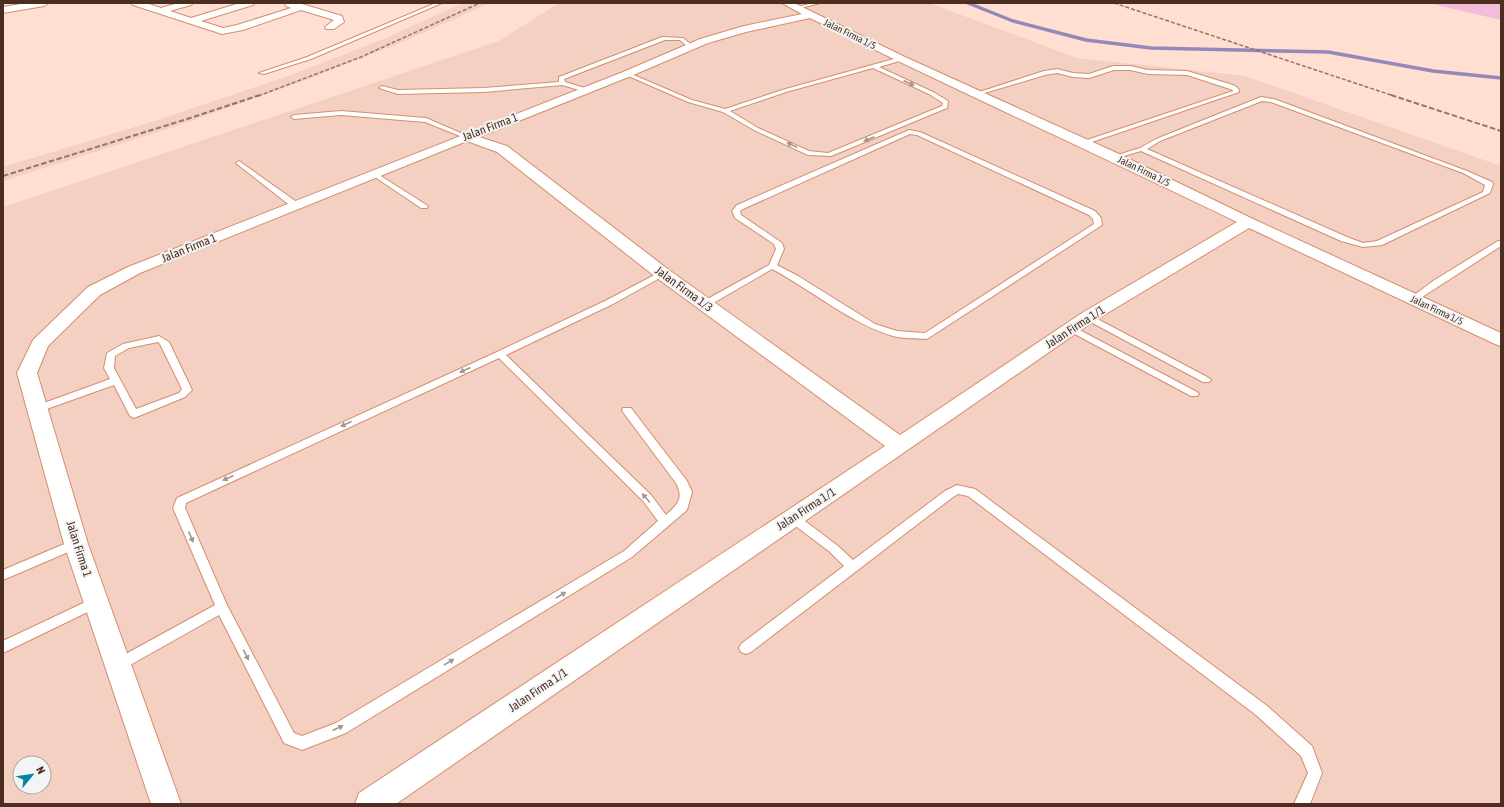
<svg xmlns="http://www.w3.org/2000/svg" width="1504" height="807" font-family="'Asap Condensed',sans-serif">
<rect width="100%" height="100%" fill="#ffdfd1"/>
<g fill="#f3d0c1" fill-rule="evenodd">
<polygon points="463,3 490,3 405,41 306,80 174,127 3,181 3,167 161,119 291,75 386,38"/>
<path d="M 559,3 L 929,3 L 1077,58 L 1245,76 L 1501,166 L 1501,804 L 3,804 L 3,207 L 499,41 ZM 20,763 L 44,763 L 44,787 L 20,787 Z"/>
</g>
<polygon fill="#f3bcd9" points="1428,3 1501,3 1501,20"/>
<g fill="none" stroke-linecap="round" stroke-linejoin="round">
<polyline stroke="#9388ba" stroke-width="3.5" points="968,3 1013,21 1086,40 1151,48 1328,52 1433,71 1501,78"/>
<defs>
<g id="lane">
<polygon points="436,3 442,3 311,59 264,74 259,73 307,57"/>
<polygon points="812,3 820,3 797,9 795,8"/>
<polygon points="662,37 683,38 693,46 688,47 680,40 665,40 564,79 565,82 588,89 588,91 586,92 562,85 484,92 398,94 379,88 382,86 398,90 484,88 559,82 559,77"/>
<path d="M 901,57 L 904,59 L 903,60 L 879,67 L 933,92 L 948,101 L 947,108 L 831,156 L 808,155 L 754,130 L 723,112 L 688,102 L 624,74 L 629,73 L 692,100 L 725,109 L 782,90 ZM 873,68 L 929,94 L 943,103 L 942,106 L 828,153 L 809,151 L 758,128 L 730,111 L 786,92 Z"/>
<polygon points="1113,66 1130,66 1148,70 1187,71 1233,85 1238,88 1239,92 1083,145 1080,143 1081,142 1233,91 1233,90 1187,75 1148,74 1130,70 1114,70 1089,78 1073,77 1057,73 1045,75 978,95 973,94 1044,71 1057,69 1073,73 1089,74"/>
<path d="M 1261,97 L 1274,99 L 1467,171 L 1492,182 L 1493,184 L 1490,193 L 1382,245 L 1363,247 L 1341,241 L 1141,151 L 1114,159 L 1111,157 L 1140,148 L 1156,139 ZM 1262,101 L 1271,102 L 1463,173 L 1485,185 L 1483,192 L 1377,241 L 1363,243 L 1347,237 L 1147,149 L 1160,141 Z"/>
<polygon points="341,111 426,118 470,137 465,138 425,122 341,115 294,119 291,117 294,115"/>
<path d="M 909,130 L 920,132 L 1095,211 L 1101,218 L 1102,225 L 927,339 C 916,338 904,339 893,336 C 851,324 812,290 772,269 L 708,306 L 702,306 L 701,304 L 702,302 L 769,265 L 776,249 L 774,244 L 735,218 L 732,211 L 737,205 ZM 910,134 L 917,135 L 1089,215 L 1093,219 L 1094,224 L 925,333 L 897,331 L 875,324 L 798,276 L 777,265 L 784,249 L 782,243 L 741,215 L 740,211 L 743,209 Z"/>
<polygon points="239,161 298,203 298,207 292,207 237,164 236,163"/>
<polygon points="374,172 376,173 428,206 427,208 421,208 372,175 372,173"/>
<polygon points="1498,241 1501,241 1501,246 1416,301 1410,301 1409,299 1433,281"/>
<path d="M 660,272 L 666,272 L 667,274 L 613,304 L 506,355 L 651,495 L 666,515 C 678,504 684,499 676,483 L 623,412 L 622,410 L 623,408 L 631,408 L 687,481 L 692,492 L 687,510 L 632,557 L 346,733 L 302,750 L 284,743 L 219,615 L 123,669 L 118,671 L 113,669 L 111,665 L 113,661 L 215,605 L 173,508 L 177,498 L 497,352 L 607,300 ZM 499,358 L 643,501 L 658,521 L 624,551 L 336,723 L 302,736 L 294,733 L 227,605 L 185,508 L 186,503 Z"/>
<polygon points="1088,314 1209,378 1211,380 1209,382 1203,382 1085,319 1084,317"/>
<polygon points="1072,326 1197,392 1199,394 1197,396 1191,396 1069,331 1067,329"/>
<path d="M 159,336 L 169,342 L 192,390 L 185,397 L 134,418 L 130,416 L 114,385 L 41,411 L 37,412 L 32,409 L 33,407 L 110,379 L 104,368 L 107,353 L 123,344 ZM 158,342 L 160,344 L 182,389 L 179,393 L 136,409 L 114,368 L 115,356 L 129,348 Z"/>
<polygon points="957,485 975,489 1266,705 1312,746 1322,773 1310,804 1294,804 1308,773 1301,756 1256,715 968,496 958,494 953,497 751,652 746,654 741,652 739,648 741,644 844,566 830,552 789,521 787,518 789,515 793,513 797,515 838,546 853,560 945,491"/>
<polygon points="76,539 80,541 82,544 80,547 3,580 3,570"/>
<polygon points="96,597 100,598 102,602 100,606 3,653 3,641"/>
</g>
<g id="street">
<polygon points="27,3 49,3 44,6 3,13 3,7"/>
<polygon points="131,3 146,3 161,8 178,3 193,3 191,5 170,11 191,18 240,3 255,3 253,5 201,21 223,28 237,25 291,8 286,6 285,3 302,4 342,16 344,22 334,29 326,29 325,27 334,20 301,10 243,30 222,34 133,5"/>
<path d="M 782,3 L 794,3 L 905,57 L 1119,154 L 1253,219 L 1501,333 L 1501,346 L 1495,344 L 1249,228 L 1094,321 L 396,804 L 355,804 L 359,793 L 885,446 L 657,278 L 497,152 L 467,141 L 140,273 L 100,295 L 48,346 L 37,373 L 88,544 L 181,804 L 151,804 L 64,544 L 17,373 L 33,340 L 64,310 L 88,287 L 128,267 L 623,72 L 700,39 L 744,26 L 802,14 ZM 810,18 C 951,88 1095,153 1237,222 L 1082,313 L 900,435 L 669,270 L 507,146 L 479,137 L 631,76 L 708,43 L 746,32 Z"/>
</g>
</defs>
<use href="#lane" stroke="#d58d6c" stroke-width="2"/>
<use href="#street" stroke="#d58d6c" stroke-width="2"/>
<use href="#lane" fill="#fff" fill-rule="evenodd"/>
<use href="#street" fill="#fff" fill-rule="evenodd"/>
<g stroke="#937466" stroke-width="1.5" stroke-dasharray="4 2" stroke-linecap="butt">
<polyline points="1114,3 1394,96"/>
<polyline points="258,96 361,57 480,3"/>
</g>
<g stroke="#937466" stroke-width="2" stroke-dasharray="5.5 2.5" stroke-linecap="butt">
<polyline points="1391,95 1501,131"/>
<polyline points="3,176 184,120 260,95"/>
</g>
</g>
<defs><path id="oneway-solid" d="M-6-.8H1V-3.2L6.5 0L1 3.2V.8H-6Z"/></defs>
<g fill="#a69690">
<use href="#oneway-solid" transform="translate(909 83) rotate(25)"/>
<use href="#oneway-solid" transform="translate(869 139) rotate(157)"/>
<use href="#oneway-solid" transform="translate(792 145) rotate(-155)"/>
<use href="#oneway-solid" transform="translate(465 370) rotate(156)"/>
<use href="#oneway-solid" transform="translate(346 424) rotate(156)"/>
<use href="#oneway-solid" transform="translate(228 478) rotate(156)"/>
<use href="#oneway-solid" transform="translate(646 498) rotate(-131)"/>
<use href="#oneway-solid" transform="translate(191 537) rotate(67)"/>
<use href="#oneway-solid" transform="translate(561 595) rotate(-31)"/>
<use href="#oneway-solid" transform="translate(246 655) rotate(63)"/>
<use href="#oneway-solid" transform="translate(449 662) rotate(-31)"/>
<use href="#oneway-solid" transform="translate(338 728) rotate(-25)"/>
</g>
<g text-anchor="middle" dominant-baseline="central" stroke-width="4" stroke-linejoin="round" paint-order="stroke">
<g font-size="10" fill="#4c2e20" stroke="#f4f4f4">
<text transform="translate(850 34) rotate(26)">Jalan Firma 1/5</text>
<text transform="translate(1144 171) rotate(26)">Jalan Firma 1/5</text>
<text transform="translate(1437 310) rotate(25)">Jalan Firma 1/5</text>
</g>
<g font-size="12" fill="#4c2e20" stroke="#f4f4f4">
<text transform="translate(490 127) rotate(-21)">Jalan Firma 1</text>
<text transform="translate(189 248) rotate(-22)">Jalan Firma 1</text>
<text transform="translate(684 289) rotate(36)">Jalan Firma 1/3</text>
<text transform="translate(1075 327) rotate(-33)">Jalan Firma 1/1</text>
<text transform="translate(806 509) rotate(-33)">Jalan Firma 1/1</text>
<text transform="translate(79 549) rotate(72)">Jalan Firma 1</text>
<text transform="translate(538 690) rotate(-34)">Jalan Firma 1/1</text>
</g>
</g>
<rect width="1504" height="807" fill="none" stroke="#4c2e20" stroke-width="8"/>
<g transform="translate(32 775) rotate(61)"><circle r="19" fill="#f4f4f4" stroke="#b1a59f"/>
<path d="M0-3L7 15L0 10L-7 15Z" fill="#0585a8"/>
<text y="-6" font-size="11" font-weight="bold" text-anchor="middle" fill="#4c2e20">N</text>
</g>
</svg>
